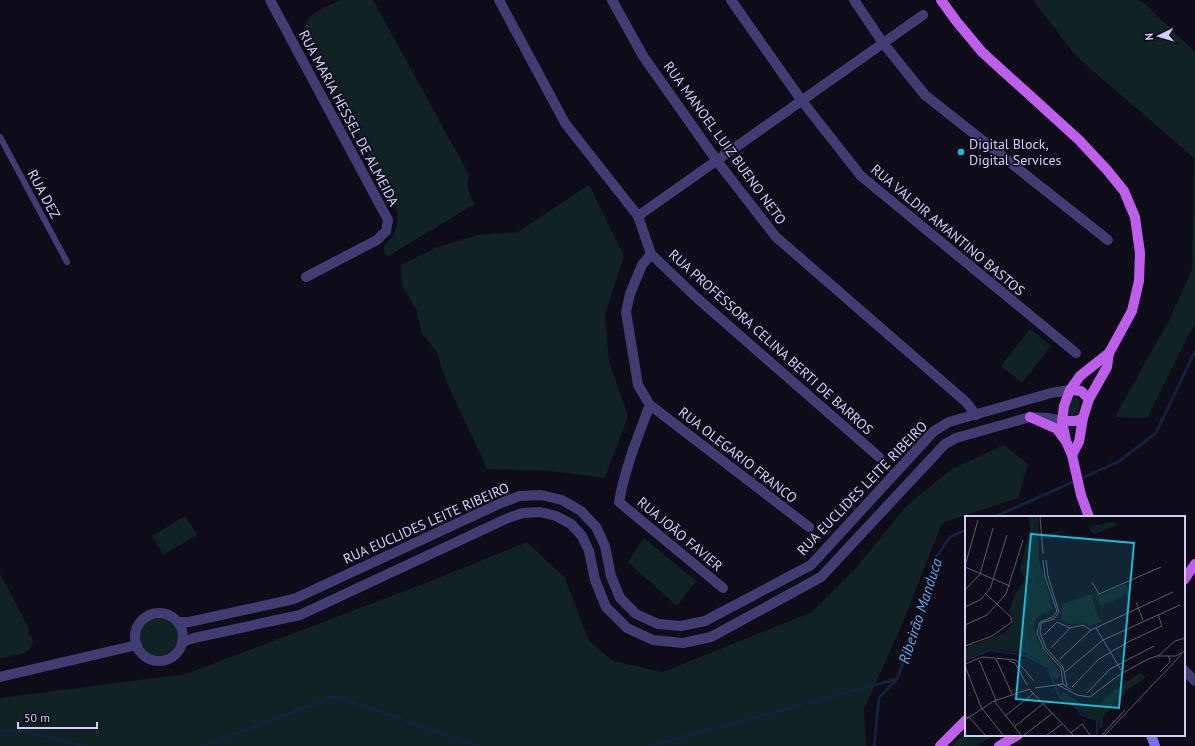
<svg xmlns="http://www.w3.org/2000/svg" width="1195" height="746" font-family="'PT Sans',sans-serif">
<rect width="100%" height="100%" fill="#0f0c1a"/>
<g fill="#102223">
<path d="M 341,0 L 373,0 L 469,175 C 466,187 468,194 475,204 L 388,256 L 384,251 L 384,247 C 386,243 390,240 392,237 C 399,227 398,216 396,205 L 304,36 C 301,14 325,8 341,0 Z"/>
<polygon points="1033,0 1138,0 1145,4 1195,52 1195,325 1190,332 1147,418 1115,417 1169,320 1192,270 1194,158 1076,56"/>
<polygon points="589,185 624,256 605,314 609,362 628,416 605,478 551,471 487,469 444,376 437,352 421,332 417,311 402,286 401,265 435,248 477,235 518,232"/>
<polygon points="1030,329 1051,346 1022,383 1001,366"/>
<path d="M 1075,397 L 1079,400 C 1080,407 1080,411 1075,416 L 1068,416 L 1067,412 L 1072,398 Z"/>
<polygon points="1004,445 1028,464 1018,498 942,523 901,627 864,709 866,746 0,746 0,698 186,674 426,583 527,542 565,578 589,641 613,661 663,672 812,612 856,568 907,505 952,469"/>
<polygon points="185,516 197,535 163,555 152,536"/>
<polygon points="644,538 696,581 677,606 628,562"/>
<path d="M 0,574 L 29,628 L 28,632 C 45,653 13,656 0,658 Z"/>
<circle cx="159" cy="637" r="20"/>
<polygon points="966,731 966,735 995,735 976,746 952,746"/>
</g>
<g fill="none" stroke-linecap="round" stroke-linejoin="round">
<g stroke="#12223d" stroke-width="3">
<polyline points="994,517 1118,462 1156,433 1195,351"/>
<polyline points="0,732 19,730 84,746"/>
<polyline points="203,746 335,696 478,746"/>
<polyline points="649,746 897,679"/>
<polyline points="874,746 879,698 897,679 921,615 936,557 950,537 966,530"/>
</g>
<polyline stroke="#413d73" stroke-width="6" points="0,137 67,262"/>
<g stroke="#413d73" stroke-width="10">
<polyline points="270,0 388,220 386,231 377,240 306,277"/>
<polyline points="499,0 565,123 638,216 651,254 697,298 879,457"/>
<polyline points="612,0 643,56 717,161 776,237 966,402 976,415"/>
<polyline points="731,0 802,101 861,176 1076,353"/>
<polyline points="854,0 883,43 925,95 1108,240"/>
<polyline points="638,216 923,15"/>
<path d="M 651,254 L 642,265 L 630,294 L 626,312 L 638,385 L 650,405 C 638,436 625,468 619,502 L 723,588"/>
<polyline points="650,405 809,527"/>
<circle cx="159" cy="637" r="24"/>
<polyline points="178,622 189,622 294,599 501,503 520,496 541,495 562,500 581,511 596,527 605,546 611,576 620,598 636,614 658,624 681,626 705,621 811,565 934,431 949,422 1051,393 1070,390"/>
<polyline points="182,642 194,638 300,615 508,518 523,513 540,512 556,516 571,524 582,536 589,551 595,580 606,607 627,628 653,640 683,643 711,637 821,577 945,444 956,438 1030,417 1049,418 1062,421"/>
<polyline points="1184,670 1195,681"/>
<polyline points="0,677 137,645"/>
</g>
<polyline stroke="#776dee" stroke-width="10" points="1151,735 1155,746"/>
<g stroke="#be5fec" stroke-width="10">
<polyline points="941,0 957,22 982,52 1079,140 1107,170 1124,191 1135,217 1140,253 1139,281 1132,311 1109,353 1107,367 1089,399 1083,418 1079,442 1072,455"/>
<polyline points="1070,390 1081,391 1089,399"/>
<polyline points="1030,417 1057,429 1065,440"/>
<polyline points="1062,421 1076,421 1083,418"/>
<polyline points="1089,517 1081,495 1072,455 1066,441 1062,421 1064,406 1070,390 1080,376 1109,353"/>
<polyline points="1184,580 1195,564"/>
<polyline points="940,746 966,720"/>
<polyline points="999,746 1018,735"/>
</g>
</g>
<circle fill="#19bbd7" stroke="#0f0c1a" stroke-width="1.5" cx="961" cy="152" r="4"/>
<g text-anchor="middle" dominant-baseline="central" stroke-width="3.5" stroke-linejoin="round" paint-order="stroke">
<g font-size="14" fill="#d3cbf9" stroke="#0f0c1a">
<text transform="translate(349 118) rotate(62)">RUA MARIA HESSEL DE ALMEIDA</text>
<text transform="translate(725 143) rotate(54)">RUA MANOEL LUIZ BUENO NETO</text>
<text transform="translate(44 194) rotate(62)">RUA DEZ</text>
<text transform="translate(948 230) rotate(40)">RUA VALDIR AMANTINO BASTOS</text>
<text transform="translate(771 342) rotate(42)">RUA PROFESSORA CELINA BERTI DE BARROS</text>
<text transform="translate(738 455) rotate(38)">RUA OLEGARIO FRANCO</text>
<text transform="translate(862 488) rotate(-46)">RUA EUCLIDES LEITE RIBEIRO</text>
<text transform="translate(426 523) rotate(-24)">RUA EUCLIDES LEITE RIBEIRO</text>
<text transform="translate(680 534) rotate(40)">RUA JOÃO FAVIER</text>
</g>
<g font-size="14" fill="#d3cbf9" stroke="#0f0c1a" text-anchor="start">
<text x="969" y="144">Digital Block,<tspan x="969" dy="16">Digital Services</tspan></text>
</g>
<g font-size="15" font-style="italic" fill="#65a7ed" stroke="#0f0c1a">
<text transform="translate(920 611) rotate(-72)">Ribeirão Manduca</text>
</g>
</g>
<g transform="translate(965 516)">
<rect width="220" height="220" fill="#0f0c1a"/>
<path d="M 64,1 L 73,1 L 74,44 L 88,93 L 73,100 L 68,110 L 75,131 L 93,153 L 95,160 L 92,163 L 88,161 L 85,151 L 61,137 L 24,133 L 0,143 L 0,132 L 39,117 L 49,106 L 44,94 L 50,78 L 60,64 L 55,53 L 65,14 ZM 148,6 L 152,9 L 129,18 L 124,13 L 126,10 ZM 100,15 L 82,23 L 78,22 L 78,18 ZM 161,68 L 165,78 L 135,90 L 130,77 L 136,79 ZM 124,79 L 127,79 L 131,95 L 136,106 L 126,110 L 118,107 L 104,108 L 96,104 L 98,88 ZM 175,157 L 181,161 L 161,175 L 138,201 L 138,211 L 134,212 L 133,203 L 123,201 L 97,180 L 98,176 L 117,188 L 133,190 L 148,175 Z" fill="#102223"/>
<path fill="none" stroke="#12223d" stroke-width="2" d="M 64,141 L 56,94 L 69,65 L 63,45 L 68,1M 0,144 L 25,134 L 62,140 L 83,151 L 89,168M 90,171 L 95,181 L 112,192 L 117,199 L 132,204 L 132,219"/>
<path fill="none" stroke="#5d5873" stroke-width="1" d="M 75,1 L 78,38M 78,44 L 80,61 L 92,95 L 88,101 L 75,106 L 72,117 L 79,133 L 96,152 L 98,168M 81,44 L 83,60 L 94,96 L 89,103 L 76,107 L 75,117 L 81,132 L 98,151 L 102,170M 0,50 L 13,4M 0,51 L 45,70M 127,66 L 134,78 L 196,51M 0,74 L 15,58 L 28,12M 171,86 L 178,104M 0,91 L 15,84 L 25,73 L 42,19M 0,109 L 22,99 L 41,78 L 58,24M 131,112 L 156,154M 79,119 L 92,106 L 105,112 L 118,109 L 126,114M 0,130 L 27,120 L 47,106 L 46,101 L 21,78M 86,132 L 105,112M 193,140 L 210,125 L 220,122M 31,143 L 47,178M 95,143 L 126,114 L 208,76M 14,144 L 31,184M 44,145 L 50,147 L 62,169M 0,148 L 17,141 L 51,144 L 69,165M 0,150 L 16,191 L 38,219M 100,156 L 138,124 L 215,89M 195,156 L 205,146 L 204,140M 93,169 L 112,179 L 125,181 L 154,159 L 183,143 L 192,140 L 211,140 L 220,135M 107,171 L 134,143 L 163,126 L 197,110 L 193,98M 70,172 L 98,168 L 106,174M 65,174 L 108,219M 122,177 L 145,153 L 189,130M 29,185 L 56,219M 40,200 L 69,177M 0,201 L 4,201 L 20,219M 0,204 L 29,185 L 65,173M 49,211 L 79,187M 106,217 L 117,208 L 125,219M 59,219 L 88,197M 82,219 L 97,208M 137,219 L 160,194M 140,219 L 217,138"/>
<path fill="#19bbd7" fill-opacity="0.15" stroke="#19bbd7" stroke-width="2" d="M 66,18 L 169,27 L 154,192 L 51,183 Z"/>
<rect width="220" height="220" fill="none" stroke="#d3cbf9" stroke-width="2"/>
</g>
<g transform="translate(1159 36) rotate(265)" stroke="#0f0c1a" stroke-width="3" paint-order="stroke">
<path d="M0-3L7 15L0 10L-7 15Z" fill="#d3cbf9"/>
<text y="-6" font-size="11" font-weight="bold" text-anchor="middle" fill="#d3cbf9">N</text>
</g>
<path d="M18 722v6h79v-6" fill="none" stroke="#d3cbf9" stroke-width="2"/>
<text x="24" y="722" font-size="12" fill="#d3cbf9" stroke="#0f0c1a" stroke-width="3" paint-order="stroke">50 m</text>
</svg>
